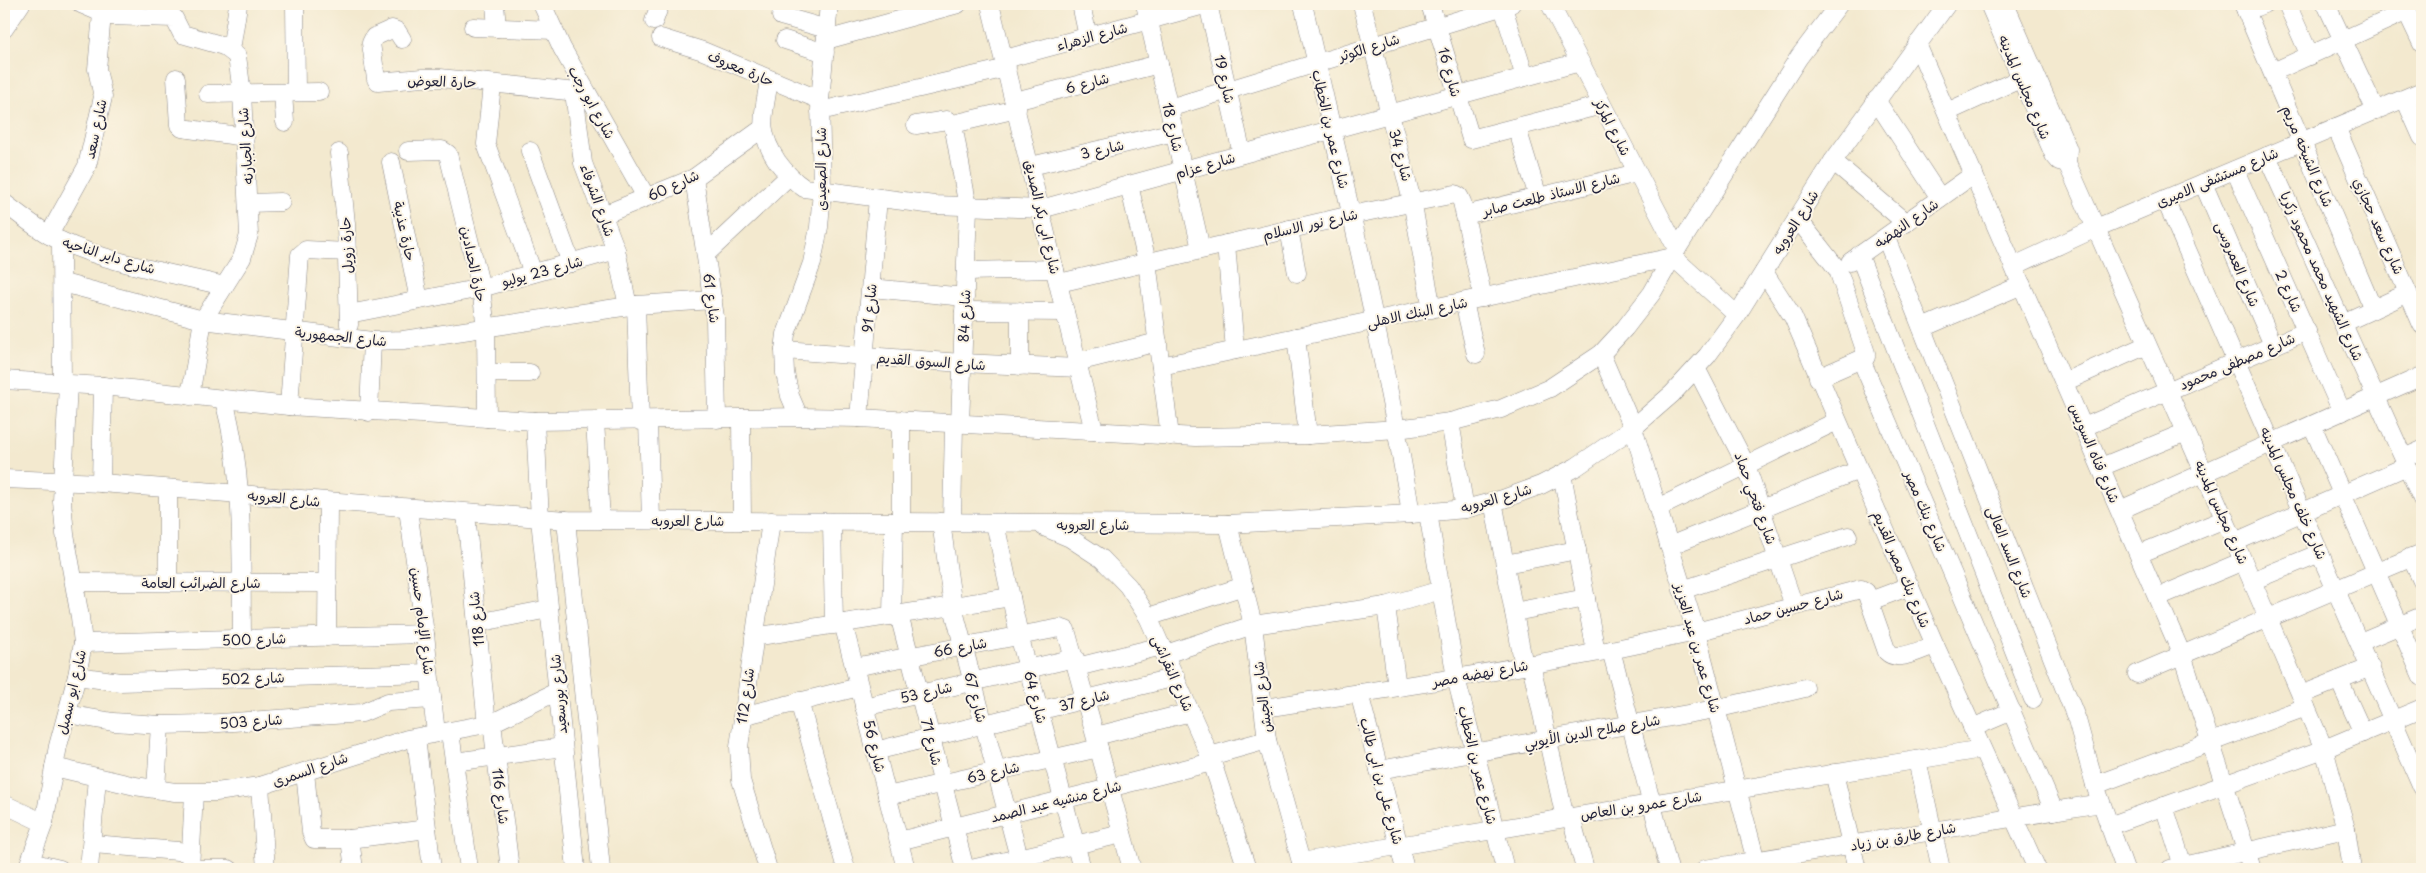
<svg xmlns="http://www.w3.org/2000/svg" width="2426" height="873" font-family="'Playpen Sans','Playpen Sans Arabic',sans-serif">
<rect width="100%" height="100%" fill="#fcf5e5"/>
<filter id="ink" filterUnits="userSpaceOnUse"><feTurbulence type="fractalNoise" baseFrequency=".02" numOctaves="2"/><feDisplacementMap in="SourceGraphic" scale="10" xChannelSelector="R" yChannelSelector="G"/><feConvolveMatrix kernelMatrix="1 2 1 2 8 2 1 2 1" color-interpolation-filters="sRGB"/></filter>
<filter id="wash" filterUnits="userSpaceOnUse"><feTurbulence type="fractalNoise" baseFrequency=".0096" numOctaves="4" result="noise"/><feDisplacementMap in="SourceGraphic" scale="20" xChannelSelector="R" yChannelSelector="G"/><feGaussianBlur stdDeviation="1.12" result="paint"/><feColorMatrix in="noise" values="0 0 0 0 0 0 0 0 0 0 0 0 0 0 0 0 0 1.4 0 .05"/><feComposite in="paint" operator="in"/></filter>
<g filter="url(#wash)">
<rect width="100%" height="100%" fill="#f3e9cf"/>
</g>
<g filter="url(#ink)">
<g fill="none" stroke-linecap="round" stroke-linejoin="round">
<defs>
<g id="minor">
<polyline points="81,4 109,16 174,18 182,34 224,46 237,56 242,93 249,235 242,258 203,320 190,396"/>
<polyline points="295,4 296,92"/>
<polyline points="495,4 497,28"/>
<polyline points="542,4 562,48 646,197"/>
<polyline points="990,4 1094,431"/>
<polyline points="1081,4 1088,37"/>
<polyline points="1145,4 1201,249"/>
<polyline points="1208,4 1242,154"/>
<path d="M 1303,4 C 1342,174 1383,342 1411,514"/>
<polyline points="1362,4 1412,201 1432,309"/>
<polyline points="1430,4 1471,139 1602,105"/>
<polyline points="1502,4 1525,77"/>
<polyline points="1550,4 1677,249"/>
<polyline points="1989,4 2054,155 2059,161 2067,163"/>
<polyline points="2005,4 2068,149 2067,163 2252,581 2324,749 2346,829 2352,869"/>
<polyline points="2243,4 2373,309"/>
<polyline points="2287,4 2310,56"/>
<polyline points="2326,4 2376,111"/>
<polyline points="2403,4 2422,44"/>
<polyline points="2246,11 2264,4"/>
<polyline points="781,16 827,29"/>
<polyline points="654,21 660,4"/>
<polyline points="473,27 554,30"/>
<polyline points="4,29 21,4"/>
<polyline points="661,38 703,51 820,100"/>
<polyline points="402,39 397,31 392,29 374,37 371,43 376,79 378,82 422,78 440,78 587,93"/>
<polyline points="785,40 825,53"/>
<polyline points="826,40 958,4"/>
<polyline points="1917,44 2182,655 2252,869"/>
<polyline points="231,50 238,5"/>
<polyline points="1005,59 1208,4"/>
<polyline points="2273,72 2407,11"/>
<polyline points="176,78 179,125 182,128 245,137"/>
<path d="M 769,80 C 764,115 756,129 777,161 C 785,172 792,180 804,188 L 934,205 L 1041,209 L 1580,62"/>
<polyline points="492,84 486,144 533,273"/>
<polyline points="574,92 583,163 616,250 628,306"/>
<polyline points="283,93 285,122"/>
<polyline points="208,94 319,92"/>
<polyline points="2405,99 2422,137"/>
<polyline points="1876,100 1940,198"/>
<polyline points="1015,101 1159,64"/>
<polyline points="1169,108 1511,4"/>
<polyline points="820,111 1007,68"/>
<polyline points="1947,112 2022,78"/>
<polyline points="953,124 1017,109"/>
<polyline points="916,125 947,120 953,124 968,208 960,424"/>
<polyline points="2336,127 2422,325"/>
<polyline points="1517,128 1538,197"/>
<polyline points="408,151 442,150 448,154 481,288 486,329 487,418"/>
<polyline points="530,151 571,263"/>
<polyline points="339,153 346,224 349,325"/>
<polyline points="2267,156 2422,499"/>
<polyline points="1833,161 1906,223"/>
<polyline points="391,162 419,300"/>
<polyline points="1031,166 1174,132"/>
<polyline points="2235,170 2342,412"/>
<polyline points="694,178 715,317 717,419"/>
<polyline points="2203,183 2273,345"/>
<polyline points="1129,185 1147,262 1170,436"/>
<polyline points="2165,199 2422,787"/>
<path d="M 4,203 C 22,216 40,232 61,241 C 112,264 171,273 224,286"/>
<polyline points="249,203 281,202"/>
<polyline points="603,215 694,178 763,128"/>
<polyline points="1465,215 1637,173"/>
<polyline points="1797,218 1838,270 1866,353 1863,364 2054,811"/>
<polyline points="1289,229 1297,273"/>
<polyline points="49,235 87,166 103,97 97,69 102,14"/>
<polyline points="1886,238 2077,720 2095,785 2125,869"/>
<polyline points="61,241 62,384"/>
<polyline points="1226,244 1235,350"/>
<polyline points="706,254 788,177"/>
<polyline points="1859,255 2033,699"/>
<polyline points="1850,262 1974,174"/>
<polyline points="2014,266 2096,228 2422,91"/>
<polyline points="966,271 1055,269"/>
<polyline points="1764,272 1793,317 1935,645 2037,869"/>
<polyline points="63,283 203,320 372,341 403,340 636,305 713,300"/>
<polyline points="1059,283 1351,215 1455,194 1459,196 1462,202 1483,298"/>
<polyline points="871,288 965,297"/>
<polyline points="1464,302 1476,354"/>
<polyline points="636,305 640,421"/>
<polyline points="964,311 1065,312"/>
<polyline points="1020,311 1020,366"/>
<polyline points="349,314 481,288 616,250"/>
<polyline points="2343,323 2408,293"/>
<polyline points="1922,328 2022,285"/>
<polyline points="1296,337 1308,435"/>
<polyline points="784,350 962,363 1079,368"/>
<polyline points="1601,354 1633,428 1696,632 1758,869"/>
<polyline points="1077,362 1158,342"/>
<polyline points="1161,366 1673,257 1737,315"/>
<polyline points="1696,368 1746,465 1794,606"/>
<polyline points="487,373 530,373"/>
<polyline points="1818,378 1866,357"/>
<polyline points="4,380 103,386 289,406 535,421 799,417 859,418 1196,437 1308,435 1397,429 1450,422 1501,409 1550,388 1601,354 1625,328 1652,293 1677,249 1799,57 1839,4"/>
<polyline points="2064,382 2147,345"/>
<path d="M 224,400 C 245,478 241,558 242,639"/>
<polyline points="289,406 300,255 306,250 347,252"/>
<polyline points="369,412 372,341"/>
<polyline points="799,417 790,396 785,373 784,350 786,334 812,263 819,227 822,191 820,100 829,4"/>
<polyline points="741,418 742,521"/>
<polyline points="859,418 878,198"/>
<polyline points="901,420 901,522"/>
<polyline points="535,421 540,519 576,869"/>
<polyline points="595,421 601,520"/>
<polyline points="648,421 651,520"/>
<polyline points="1450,422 1465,509"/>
<polyline points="2312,425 2422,677"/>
<polyline points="2084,427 2307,331"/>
<polyline points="2404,458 2422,450"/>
<polyline points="2101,467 2186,432"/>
<polyline points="1562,474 1596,652"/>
<polyline points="4,479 101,483 566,520 1228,524 1411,514 1465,509 1503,499 1541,485 1576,467 1633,428 1672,394 1707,356 1737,315 1833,161 1947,4"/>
<polyline points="101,483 103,386"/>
<polyline points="168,489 168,582"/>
<polyline points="1493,501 1524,666"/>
<polyline points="1658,508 1837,421"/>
<polyline points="408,509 425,634 436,733"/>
<polyline points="2120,510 2422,376"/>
<polyline points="1428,513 1456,678 1505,869"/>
<polyline points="466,514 487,725"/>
<polyline points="566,520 601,869"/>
<polyline points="832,522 834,625"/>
<polyline points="941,522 953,607 1022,869"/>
<polyline points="952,522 954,424"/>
<polyline points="995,523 1019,635 1082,869"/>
<polyline points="1228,524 1253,625 1267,740 1303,869"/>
<polyline points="1044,527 1070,538 1102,559 1128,586 1148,617 1210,756 1247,869"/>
<polyline points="2235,542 2407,466"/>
<polyline points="1669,546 1859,470"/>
<polyline points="2139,554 2225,519"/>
<polyline points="2411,557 2422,581"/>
<polyline points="1505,564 1577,550"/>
<polyline points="2252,581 2320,553"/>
<polyline points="74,582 328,583"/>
<polyline points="1682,590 1848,536"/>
<polyline points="2158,597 2243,561"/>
<polyline points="1870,601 1910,586"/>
<polyline points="1386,606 1397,687"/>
<polyline points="1514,612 1586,598"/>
<polyline points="899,615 965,869"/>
<polyline points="892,616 894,522"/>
<polyline points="1148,617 1244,586"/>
<polyline points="477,623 549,609"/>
<polyline points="843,623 906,869"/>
<polyline points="327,637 328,502"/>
<polyline points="754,637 1011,597"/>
<polyline points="2360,642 2422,616"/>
<polyline points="83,643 425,634"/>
<polyline points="1611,650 1669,869"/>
<polyline points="1166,654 1253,625 1386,606 1441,590"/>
<polyline points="1531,664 1565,818"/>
<polyline points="854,667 1060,628 1066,630 1132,869"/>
<polyline points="1077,667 1162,646"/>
<polyline points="2137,674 2422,553"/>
<polyline points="77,676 120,682 429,673"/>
<polyline points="2339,680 2363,733"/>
<polyline points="1359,693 1405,869"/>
<polyline points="2301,695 2371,667"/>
<polyline points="799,701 846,869"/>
<polyline points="864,707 1075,658"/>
<path d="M 1264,708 L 1456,678 L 1611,650 L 1696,632 L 1861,589 L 1866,592 L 1887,652 C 1898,663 1922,649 1935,645"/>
<polyline points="67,714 113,722 160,725 205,724 362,713 388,702 432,699"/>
<polyline points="742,716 859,687"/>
<polyline points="492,723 510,869"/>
<polyline points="1972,728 2012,711"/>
<polyline points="450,732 469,869"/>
<polyline points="1096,736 1191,712"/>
<polyline points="416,738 432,869"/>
<polyline points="875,751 1176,677"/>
<polyline points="1210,756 1267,740"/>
<polyline points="1917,760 1941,869"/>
<polyline points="454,762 563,747"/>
<polyline points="54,767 135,786 175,792 216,792 260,786 407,739 492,723 558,691"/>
<polyline points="1379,770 1715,709 1805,688"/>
<polyline points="305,772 311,832 314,839 350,839 427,829"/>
<polyline points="1834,773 1857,869"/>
<polyline points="2095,785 2306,707"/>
<polyline points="260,786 266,869"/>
<polyline points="156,789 160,725"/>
<polyline points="887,796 1099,748"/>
<polyline points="4,804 44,823"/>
<polyline points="2164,806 2183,866"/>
<polyline points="1571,817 1585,869"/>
<polyline points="2109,826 2324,749 2422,708"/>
<polyline points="350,839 354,869"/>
<polyline points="899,841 1212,762"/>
<polyline points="93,844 190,852"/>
<polyline points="30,862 60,869"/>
<polyline points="1301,862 1982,749"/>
<polyline points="27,869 44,823 58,746 77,676 83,643 80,617 65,534 62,501 68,384"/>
<polyline points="89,869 97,778"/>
<polyline points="190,869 194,793"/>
<polyline points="190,869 229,869"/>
<polyline points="768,869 741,780 739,747 771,521"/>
<polyline points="971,869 1122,834"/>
<polyline points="1705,869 2101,803"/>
<polyline points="2170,869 2346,829"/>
</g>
</defs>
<use href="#minor" stroke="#8a8685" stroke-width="19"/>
<use href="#minor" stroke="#fff" stroke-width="18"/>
</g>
</g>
<g text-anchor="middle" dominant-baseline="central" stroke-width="4" stroke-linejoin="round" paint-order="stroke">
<g font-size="14" fill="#22223b" stroke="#fcf5e5">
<text transform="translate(1092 36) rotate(-15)">شارع الزهراء</text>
<text transform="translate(1369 47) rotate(-17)">شارع الكوثر</text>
<text transform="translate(741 68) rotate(23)">حارة معروف</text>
<text transform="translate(1450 72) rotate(74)">شارع 16</text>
<text transform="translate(1225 79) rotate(77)">شارع 19</text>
<text transform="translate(442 81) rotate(2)">حارة العوض</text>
<text transform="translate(1087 83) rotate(-15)">شارع 6</text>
<text transform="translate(2025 87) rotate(67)">شارع مجلس المدينه</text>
<text transform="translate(592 102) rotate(61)">شارع ابو رجب</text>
<text transform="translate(1173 127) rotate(77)">شارع 18</text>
<text transform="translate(1613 127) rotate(63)">شارع المركز</text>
<text transform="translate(95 129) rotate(-78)">شارع سعد</text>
<text transform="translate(1331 129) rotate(77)">شارع عمر بن الخطاب</text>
<text transform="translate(245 146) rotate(-94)">شارع الجبارنه</text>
<text transform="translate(1102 149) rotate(-13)">شارع 3</text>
<text transform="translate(1401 155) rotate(75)">شارع 34</text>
<text transform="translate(2308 156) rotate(67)">شارع الشيخه مريم</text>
<text transform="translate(1205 165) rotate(-16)">شارع عزام</text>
<text transform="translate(820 169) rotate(-90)">شارع الصعيدى</text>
<text transform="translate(2217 177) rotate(-23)">شارع مستشفى الاميرى</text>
<text transform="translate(673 185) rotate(-25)">شارع 60</text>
<text transform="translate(1551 194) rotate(-14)">شارع الاستاذ طلعت صابر</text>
<text transform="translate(598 200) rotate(70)">شارع الشرفاء</text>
<text transform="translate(1043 217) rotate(77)">شارع ابى بكر الصديق</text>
<text transform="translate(1795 222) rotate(-58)">شارع العروبه</text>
<text transform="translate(1906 223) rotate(-35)">شارع النهضه</text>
<text transform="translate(1310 224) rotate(-13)">شارع نور الاسلام</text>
<text transform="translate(2379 226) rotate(66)">شارع سعد حجازي</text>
<text transform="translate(405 231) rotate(78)">حارة عذيبة</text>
<text transform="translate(346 245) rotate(-93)">حارة زويل</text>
<text transform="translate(109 255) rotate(17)">شارع داير الناحيه</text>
<text transform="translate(474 264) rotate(78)">حارة الحدادين</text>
<text transform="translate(2238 264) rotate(67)">شارع العمروسى</text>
<text transform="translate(542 271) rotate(-15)">شارع 23 يوليو</text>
<text transform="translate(2322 276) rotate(66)">شارع الشهيد محمد محمود زكريا</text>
<text transform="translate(2289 291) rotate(66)">شارع 2</text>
<text transform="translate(712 298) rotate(82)">شارع 61</text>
<text transform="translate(869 308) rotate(-85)">شارع 91</text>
<text transform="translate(1417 312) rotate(-12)">شارع البنك الاهلى</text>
<text transform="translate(964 316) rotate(-88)">شارع 84</text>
<text transform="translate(341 336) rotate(6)">شارع الجمهورية</text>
<text transform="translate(931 361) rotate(4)">شارع السوق القديم</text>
<text transform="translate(2237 361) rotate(-23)">شارع مصطفى محمود</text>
<text transform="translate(2095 453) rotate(67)">شارع قناه السويس</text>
<text transform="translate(2294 493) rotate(66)">شارع خلف مجلس المدينه</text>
<text transform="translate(284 498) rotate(5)">شارع العروبه</text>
<text transform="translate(1496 498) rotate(-16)">شارع العروبه</text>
<text transform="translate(1756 498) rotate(70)">شارع فتحي حماد</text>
<text transform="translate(1926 511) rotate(67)">شارع بنك مصر</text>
<text transform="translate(2222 512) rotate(66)">شارع مجلس المدينه</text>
<text x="688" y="520">شارع العروبه</text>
<text x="1093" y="524">شارع العروبه</text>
<text transform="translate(2010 552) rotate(68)">شارع السد العالى</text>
<text transform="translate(1902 569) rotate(67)">شارع بنك مصر القديم</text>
<text x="201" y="582">شارع الضرائب العامة</text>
<text transform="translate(1793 606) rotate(-15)">شارع حسين حماد</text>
<text transform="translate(476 619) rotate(-96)">شارع 118</text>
<text transform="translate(423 621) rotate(83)">شارع الإمام حسين</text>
<text transform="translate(254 639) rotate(-2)">شارع 500</text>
<text transform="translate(960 647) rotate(-11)">شارع 66</text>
<text transform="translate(1698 648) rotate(74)">شارع عمر بن عبد العزيز</text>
<text transform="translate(1173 673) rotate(66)">شارع النقراشى</text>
<text transform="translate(1480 673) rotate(-10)">شارع نهضه مصر</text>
<text transform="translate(253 678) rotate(-2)">شارع 502</text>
<text transform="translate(71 692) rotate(-77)">شارع ابو سمبل</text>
<text transform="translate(926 692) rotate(-13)">شارع 53</text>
<text transform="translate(558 694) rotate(-95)">شارع بورسعيد</text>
<text transform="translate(745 696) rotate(-82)">شارع 112</text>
<text transform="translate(976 697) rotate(75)">شارع 67</text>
<text transform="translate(1036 697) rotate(75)">شارع 64</text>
<text transform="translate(1262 697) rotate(-97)">شارع الجيش</text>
<text transform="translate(1084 700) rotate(-14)">شارع 37</text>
<text transform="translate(251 721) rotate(-4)">شارع 503</text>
<text transform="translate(1592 731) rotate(-10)">شارع صلاح الدين الأيوبي</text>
<text transform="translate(932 742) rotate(76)">شارع 71</text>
<text transform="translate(875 746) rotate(76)">شارع 56</text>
<text transform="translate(1478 765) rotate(76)">شارع عمر بن الخطاب</text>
<text transform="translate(310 769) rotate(-19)">شارع السمرى</text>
<text transform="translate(993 772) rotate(-13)">شارع 63</text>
<text transform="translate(1382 781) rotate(75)">شارع على بن ابى طالب</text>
<text transform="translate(501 796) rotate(83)">شارع 116</text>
<text transform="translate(1056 801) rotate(-14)">شارع منشيه عبد الصمد</text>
<text transform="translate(1641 805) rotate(-9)">شارع عمرو بن العاص</text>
<text transform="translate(1903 836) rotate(-10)">شارع طارق بن زياد</text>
</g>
</g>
<rect width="2426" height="873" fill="none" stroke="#fcf5e5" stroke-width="20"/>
</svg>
